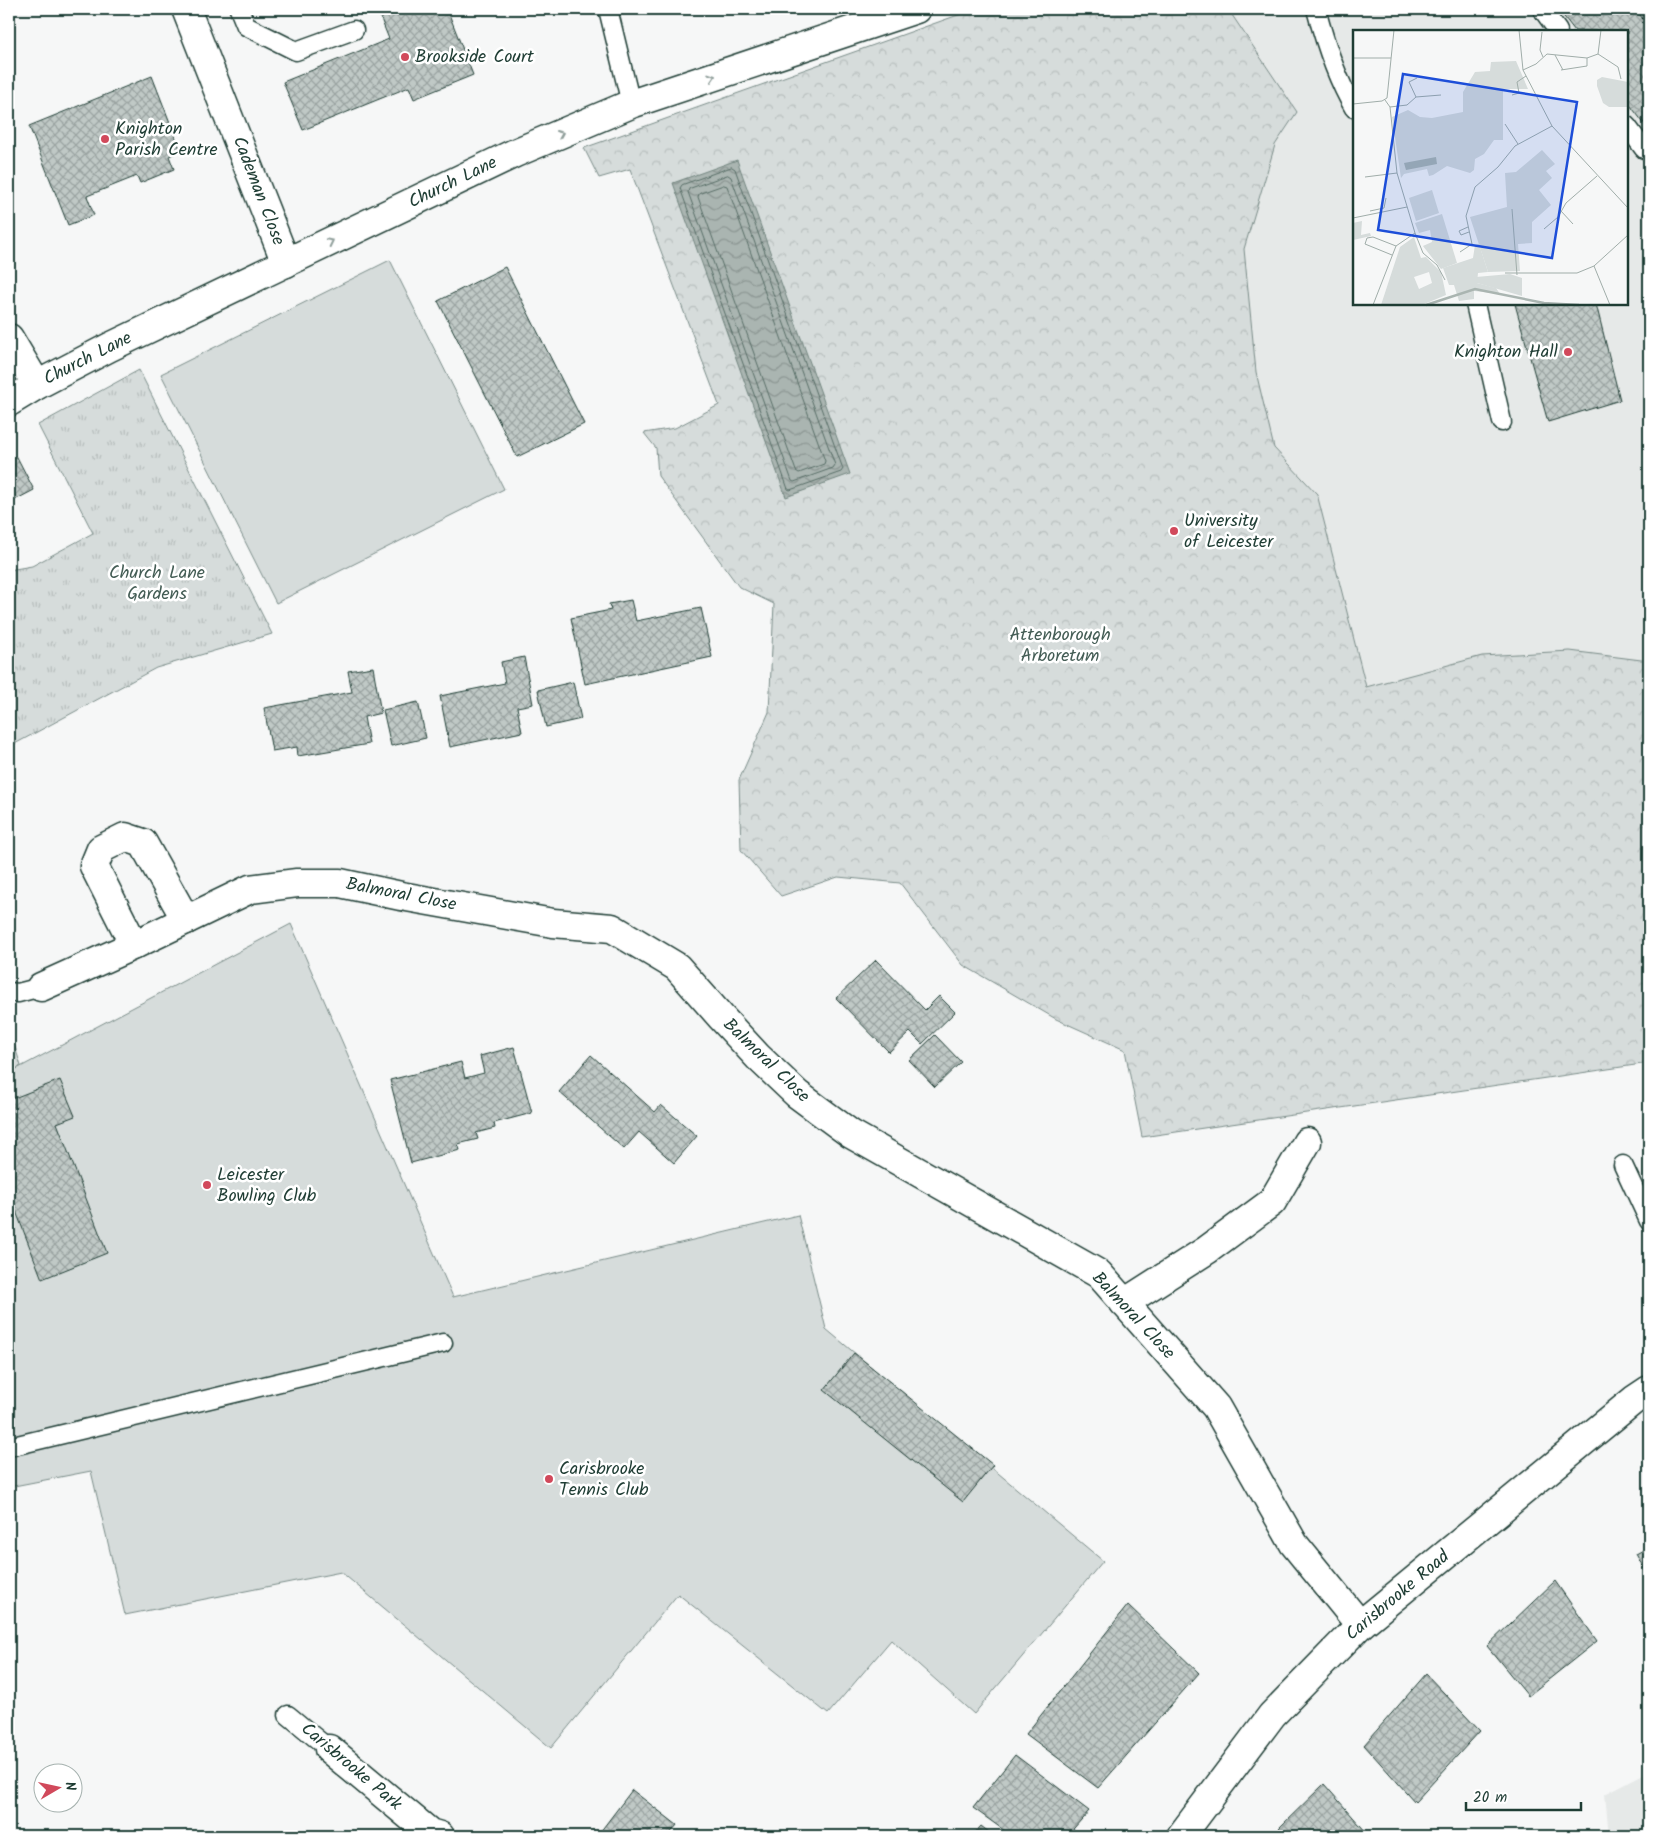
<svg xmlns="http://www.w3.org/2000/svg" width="1658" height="1845" font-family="Kalam,sans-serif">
<defs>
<pattern id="forest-crowns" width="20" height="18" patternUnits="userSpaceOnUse" patternTransform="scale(1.25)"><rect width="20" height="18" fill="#d6dcdb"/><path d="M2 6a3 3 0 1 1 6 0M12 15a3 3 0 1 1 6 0" fill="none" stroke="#b7bebd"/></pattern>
<pattern id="park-tufts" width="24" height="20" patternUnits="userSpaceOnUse" patternTransform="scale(1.25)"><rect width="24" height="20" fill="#d6dcdb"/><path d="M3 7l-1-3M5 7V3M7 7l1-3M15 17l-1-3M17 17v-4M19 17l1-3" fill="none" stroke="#b7bebd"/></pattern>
<pattern id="water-waves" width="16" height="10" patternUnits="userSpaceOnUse" patternTransform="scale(1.25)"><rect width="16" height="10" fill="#aab5b1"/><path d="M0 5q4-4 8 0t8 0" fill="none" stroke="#8a9491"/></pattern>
<pattern id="building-cross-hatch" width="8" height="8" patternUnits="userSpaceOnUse" patternTransform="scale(1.25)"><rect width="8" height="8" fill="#c0c9c6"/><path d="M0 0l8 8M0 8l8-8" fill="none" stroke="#9ba4a2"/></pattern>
</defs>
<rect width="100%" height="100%" fill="#f6f7f7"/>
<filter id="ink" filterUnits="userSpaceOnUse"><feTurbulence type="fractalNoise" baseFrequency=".02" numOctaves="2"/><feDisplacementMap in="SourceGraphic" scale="10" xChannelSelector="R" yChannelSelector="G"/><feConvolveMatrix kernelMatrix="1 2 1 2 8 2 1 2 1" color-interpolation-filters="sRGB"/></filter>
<g filter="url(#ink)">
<g fill="#e6e9e8" fill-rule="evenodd">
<path d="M 975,9 L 1649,9 L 1649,1063 L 1142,1137 L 1125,1050 L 1056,1019 L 963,965 L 900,883 L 838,877 L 781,896 L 741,850 L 739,780 L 769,712 L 774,604 L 739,587 L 658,476 L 656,448 L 644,433 L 675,428 L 719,405 L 630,169 L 599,178 L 584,148 ZM 1354,31 L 1627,31 L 1627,304 L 1354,304 Z"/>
<polygon points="1649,1771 1649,1836 1609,1836 1605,1794"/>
</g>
<g fill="url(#forest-crowns)" stroke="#7a8c88">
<polygon points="975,9 1228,9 1297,112 1275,145 1244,249 1256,372 1274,448 1317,494 1366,687 1482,656 1570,651 1649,661 1649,1063 1142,1137 1125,1050 1056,1019 963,965 900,883 838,877 781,896 741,850 739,780 769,712 774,604 739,587 658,476 656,448 644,433 675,428 719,405 630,169 599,178 584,148"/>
<polygon points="9,1028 21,1066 9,1072"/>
</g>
<polygon fill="url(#park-tufts)" stroke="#7a8c88" points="139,370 272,634 156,668 9,747 9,570 32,566 93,533 38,425"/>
<g fill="#d6dcdb" stroke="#7a8c88">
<polygon points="390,260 504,489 276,603 161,374"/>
<polygon points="291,924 453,1297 798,1215 826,1329 1103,1561 974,1714 891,1640 828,1714 678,1594 551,1748 341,1572 125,1615 91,1471 9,1487 9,1073"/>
</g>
<polygon fill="url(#water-waves)" stroke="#72857f" points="737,160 850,474 786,497 673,183"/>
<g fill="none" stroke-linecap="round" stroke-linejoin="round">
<g stroke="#576d66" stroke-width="1">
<polygon points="732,167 735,169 843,469 841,472 790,490 788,489 680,188 682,185"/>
<polygon points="728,175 731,177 835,465 833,468 794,482 792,481 688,192 689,189"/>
<polygon points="724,185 727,186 825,461 824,464 799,473 796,471 698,197 699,194"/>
</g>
</g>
<g fill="url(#building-cross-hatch)" stroke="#1f3d34">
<polygon points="377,9 447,9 473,75 414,99 409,87 303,130 283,82 389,39"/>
<polygon points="1558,9 1636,9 1649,28 1649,48 1644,55 1649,62 1649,130 1627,101 1627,31 1575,31"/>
<polygon points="152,76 181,151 169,156 174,169 140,183 137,176 87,196 94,215 68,225 29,126"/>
<polygon points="505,267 584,424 517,457 438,301"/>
<polygon points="1515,304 1596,304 1620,400 1548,422"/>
<polygon points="17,457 34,490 9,503 9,461"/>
<polygon points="631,600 636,621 701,608 712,657 585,684 571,618 611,610 609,604"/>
<polygon points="524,657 533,704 517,707 522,732 450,747 440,696 505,683 501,662"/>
<polygon points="373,667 381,713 364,717 369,744 298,756 297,747 272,751 264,708 352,692 348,671"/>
<polygon points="573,682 581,719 546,727 538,690"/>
<polygon points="418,702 426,738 391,746 383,710"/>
<polygon points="876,960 925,1010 939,996 955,1012 922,1044 910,1032 889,1052 836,998"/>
<polygon points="935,1035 961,1062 935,1087 909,1060"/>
<polygon points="514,1047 532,1113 494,1123 495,1128 476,1133 478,1139 458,1144 460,1150 411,1163 390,1080 461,1062 465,1078 484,1073 480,1056"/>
<polygon points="591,1055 655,1112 661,1105 697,1136 674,1163 639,1132 624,1149 559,1092"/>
<polygon points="60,1080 75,1116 57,1123 107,1253 42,1279 9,1193 9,1100"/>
<polygon points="854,1353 993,1465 963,1502 824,1390"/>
<polygon points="1649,1547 1649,1578 1636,1554"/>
<polygon points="1555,1581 1597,1641 1528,1696 1487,1646"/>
<polygon points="1128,1605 1199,1673 1098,1788 1026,1734"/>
<polygon points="1426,1674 1480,1731 1415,1802 1364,1745"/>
<polygon points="1015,1755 1089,1811 1067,1836 1012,1836 973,1808"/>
<polygon points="1324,1784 1367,1833 1364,1836 1288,1836 1279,1828"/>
<polygon points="632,1790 677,1825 668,1836 597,1836"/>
<polygon points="981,1826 994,1836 972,1836"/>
</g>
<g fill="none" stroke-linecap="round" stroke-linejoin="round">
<defs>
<g id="service">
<polyline points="239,9 246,26 296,51 354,30"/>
<polyline points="608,9 631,104"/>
<path d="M 1316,9 C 1325,43 1336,78 1354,108"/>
<polyline points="1542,9 1558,31"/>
<polyline points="1627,126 1644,149"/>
<polyline points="1475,304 1502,422"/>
<polyline points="9,992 18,993 41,987"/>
<polyline points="1623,1165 1649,1221"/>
<polyline points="9,1447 443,1343"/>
<polyline points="288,1715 329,1749"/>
</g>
<g id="minor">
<polyline points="186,9 286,263"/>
<polyline points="9,338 37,385"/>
<polyline points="9,402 37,385 110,347 515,153 631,104 916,9"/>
<polyline points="134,945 94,866 101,849 125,837 143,843 186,920"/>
<polyline points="41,987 134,945 250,889 297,883 340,883 401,896 553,923 612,928 677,967 721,1017 758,1057 797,1094 851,1134 1099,1274 1216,1407 1294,1544 1360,1625"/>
<polyline points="1124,1303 1207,1250 1272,1202 1307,1142"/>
<polyline points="329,1749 430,1833 440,1836"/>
<polyline points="1181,1836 1272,1715 1360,1625 1634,1400 1649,1390"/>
</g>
</defs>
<use href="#service" stroke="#1f3d34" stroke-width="21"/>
<use href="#minor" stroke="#1f3d34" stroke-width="31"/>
<use href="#service" stroke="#fff" stroke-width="18"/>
<use href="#minor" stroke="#fff" stroke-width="28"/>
</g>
<defs><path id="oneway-chevron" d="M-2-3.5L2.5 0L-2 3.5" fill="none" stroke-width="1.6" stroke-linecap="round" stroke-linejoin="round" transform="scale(1.25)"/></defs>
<g stroke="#8f9e9a">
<use href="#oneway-chevron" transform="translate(712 77) rotate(-18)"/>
<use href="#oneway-chevron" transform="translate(560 134) rotate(-23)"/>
<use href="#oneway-chevron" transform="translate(330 242) rotate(-26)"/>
</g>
</g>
<g fill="#d1495b" stroke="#fff" stroke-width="2">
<circle cx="405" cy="57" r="5"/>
<circle cx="105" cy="139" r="5"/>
<circle cx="1568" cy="352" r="5"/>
<circle cx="1174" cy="531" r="5"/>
<circle cx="207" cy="1185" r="5"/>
<circle cx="549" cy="1479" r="5"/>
</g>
<g text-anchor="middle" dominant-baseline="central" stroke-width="5" stroke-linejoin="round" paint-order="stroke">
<g font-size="18" fill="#1f3d34" stroke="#fff" text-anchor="start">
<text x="415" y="57">Brookside Court</text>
<text x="115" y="129">Knighton<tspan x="115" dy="21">Parish Centre</tspan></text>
<text x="1558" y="352" text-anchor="end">Knighton Hall</text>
<text x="1184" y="521">University<tspan x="1184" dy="21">of Leicester</tspan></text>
<text x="217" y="1175">Leicester<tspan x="217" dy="21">Bowling Club</tspan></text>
<text x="559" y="1469">Carisbrooke<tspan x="559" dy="21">Tennis Club</tspan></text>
</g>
<g font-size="18" fill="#1f3d34" stroke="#fff">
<text transform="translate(453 183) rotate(-26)">Church Lane</text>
<text transform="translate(258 191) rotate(69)">Cademan Close</text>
<text transform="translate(88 359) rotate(-27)">Church Lane</text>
<text transform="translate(401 895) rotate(11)">Balmoral Close</text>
<text transform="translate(766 1061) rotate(44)">Balmoral Close</text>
<text transform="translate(1133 1316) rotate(47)">Balmoral Close</text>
<text transform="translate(1398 1596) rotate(-40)">Carisbrooke Road</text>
<text transform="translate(351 1767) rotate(40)">Carisbrooke Park</text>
</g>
<g font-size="18" fill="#445d55" stroke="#fff">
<text x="157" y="573">Church Lane<tspan x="157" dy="21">Gardens</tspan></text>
<text x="1060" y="635">Attenborough<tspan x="1060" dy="21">Arboretum</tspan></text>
</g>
</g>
<g transform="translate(1353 30)">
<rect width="275" height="275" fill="#f6f7f7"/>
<path d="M 9,191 L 8,205 L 17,203 L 18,206 L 0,210 L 0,193 ZM 157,244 L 169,248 L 169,266 L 124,253 L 123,247 Z" fill="#d6dcdb"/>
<path d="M 163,31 L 175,59 L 150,59 L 150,110 L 141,110 L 131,124 L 122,129 L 121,140 L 117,143 L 94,136 L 80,145 L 76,146 L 74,139 L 51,144 L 48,148 L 39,87 L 55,80 L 67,87 L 79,88 L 110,82 L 110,62 L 122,42 L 137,41 L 138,32 ZM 126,214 L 135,242 L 125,243 L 124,253 L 143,258 L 147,264 L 121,261 L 121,269 L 106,271 L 101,255 L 96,255 L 90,238 L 120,228 L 122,215 Z" fill="#d6dcdb"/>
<path d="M 61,207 L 68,228 L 73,227 L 88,242 L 93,265 L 69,275 L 28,275 L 47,217 ZM 76,242 L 79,253 L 66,259 L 61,247 Z" fill="#d6dcdb" fill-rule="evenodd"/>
<path d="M 89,184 L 104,233 L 88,239 L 70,216 L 79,212 L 77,200 L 66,203 L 62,193 Z" fill="#d6dcdb"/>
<path d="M 249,47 L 275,52 L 275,77 L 256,77 L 250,73 L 244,56 L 244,50 ZM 189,120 L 202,134 L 193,141 L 199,148 L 186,160 L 198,175 L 179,192 L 179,213 L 165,214 L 167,241 L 135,242 L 117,187 L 154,177 L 152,143 L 163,142 ZM 79,160 L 86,183 L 63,191 L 56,168 Z" fill="#d6dcdb"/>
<path d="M 83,127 L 84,134 L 53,140 L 51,133 Z" fill="#aab5b1"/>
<path fill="none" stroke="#aab5b1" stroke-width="2.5" d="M 73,275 L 122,259 L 191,273 L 226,275"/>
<path fill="none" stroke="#a0ada9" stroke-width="1" d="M 166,0 L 170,40 L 199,96 L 275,178M 189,2 L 187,20 L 190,27M 245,24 L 248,0M 202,25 L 210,40M 0,28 L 38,28M 170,40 L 183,34 L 194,24 L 234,28 L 245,24 L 265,37 L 268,49M 208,40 L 234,36 L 234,28M 159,65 L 166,63 L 164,52 L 173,46M 63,67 L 56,52 L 64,48M 32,70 L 37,77 L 44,143 L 62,203 L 70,223 L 84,235 L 92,250M 0,74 L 29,71 L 34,68 L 41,0M 37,77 L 54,75 L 63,67 L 88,65M 152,94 L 165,114M 12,147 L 44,143M 159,179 L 164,245M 17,181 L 31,178 L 33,168M 208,181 L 220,194M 0,188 L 54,177M 115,197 L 106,201 L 108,205 L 116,202M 191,199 L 205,187 L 213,173 L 244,146M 107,222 L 119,214 L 113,186 L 122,157 L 145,137 L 162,116 L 199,96M 39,225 L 12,214 L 14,208 L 20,207 L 43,216M 241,236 L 257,275M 152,243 L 224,243 L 241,236 L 275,205M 20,275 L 43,216 L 62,203"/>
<path fill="#1d4ed8" fill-opacity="0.15" stroke="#1d4ed8" stroke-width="2.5" d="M 50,44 L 224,72 L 199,228 L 25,200 Z"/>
<rect width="275" height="275" fill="none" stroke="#1f3d34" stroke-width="2.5"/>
</g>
<rect width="1658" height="1845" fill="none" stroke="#fff" stroke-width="30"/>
<rect x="15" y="15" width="1628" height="1815" fill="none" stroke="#1f3d34" stroke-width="2" filter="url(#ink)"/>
<g transform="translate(58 1788) rotate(81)"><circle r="24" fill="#ffffff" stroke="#a5b1ae"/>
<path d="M0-4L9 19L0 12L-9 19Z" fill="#d1495b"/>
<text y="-8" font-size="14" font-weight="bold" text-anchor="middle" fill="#1f3d34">N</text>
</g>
<path d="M1466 1802v8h115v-8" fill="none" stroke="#1f3d34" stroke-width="2.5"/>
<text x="1473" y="1802" font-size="15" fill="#1f3d34" stroke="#ffffff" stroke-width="4" paint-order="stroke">20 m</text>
</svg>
